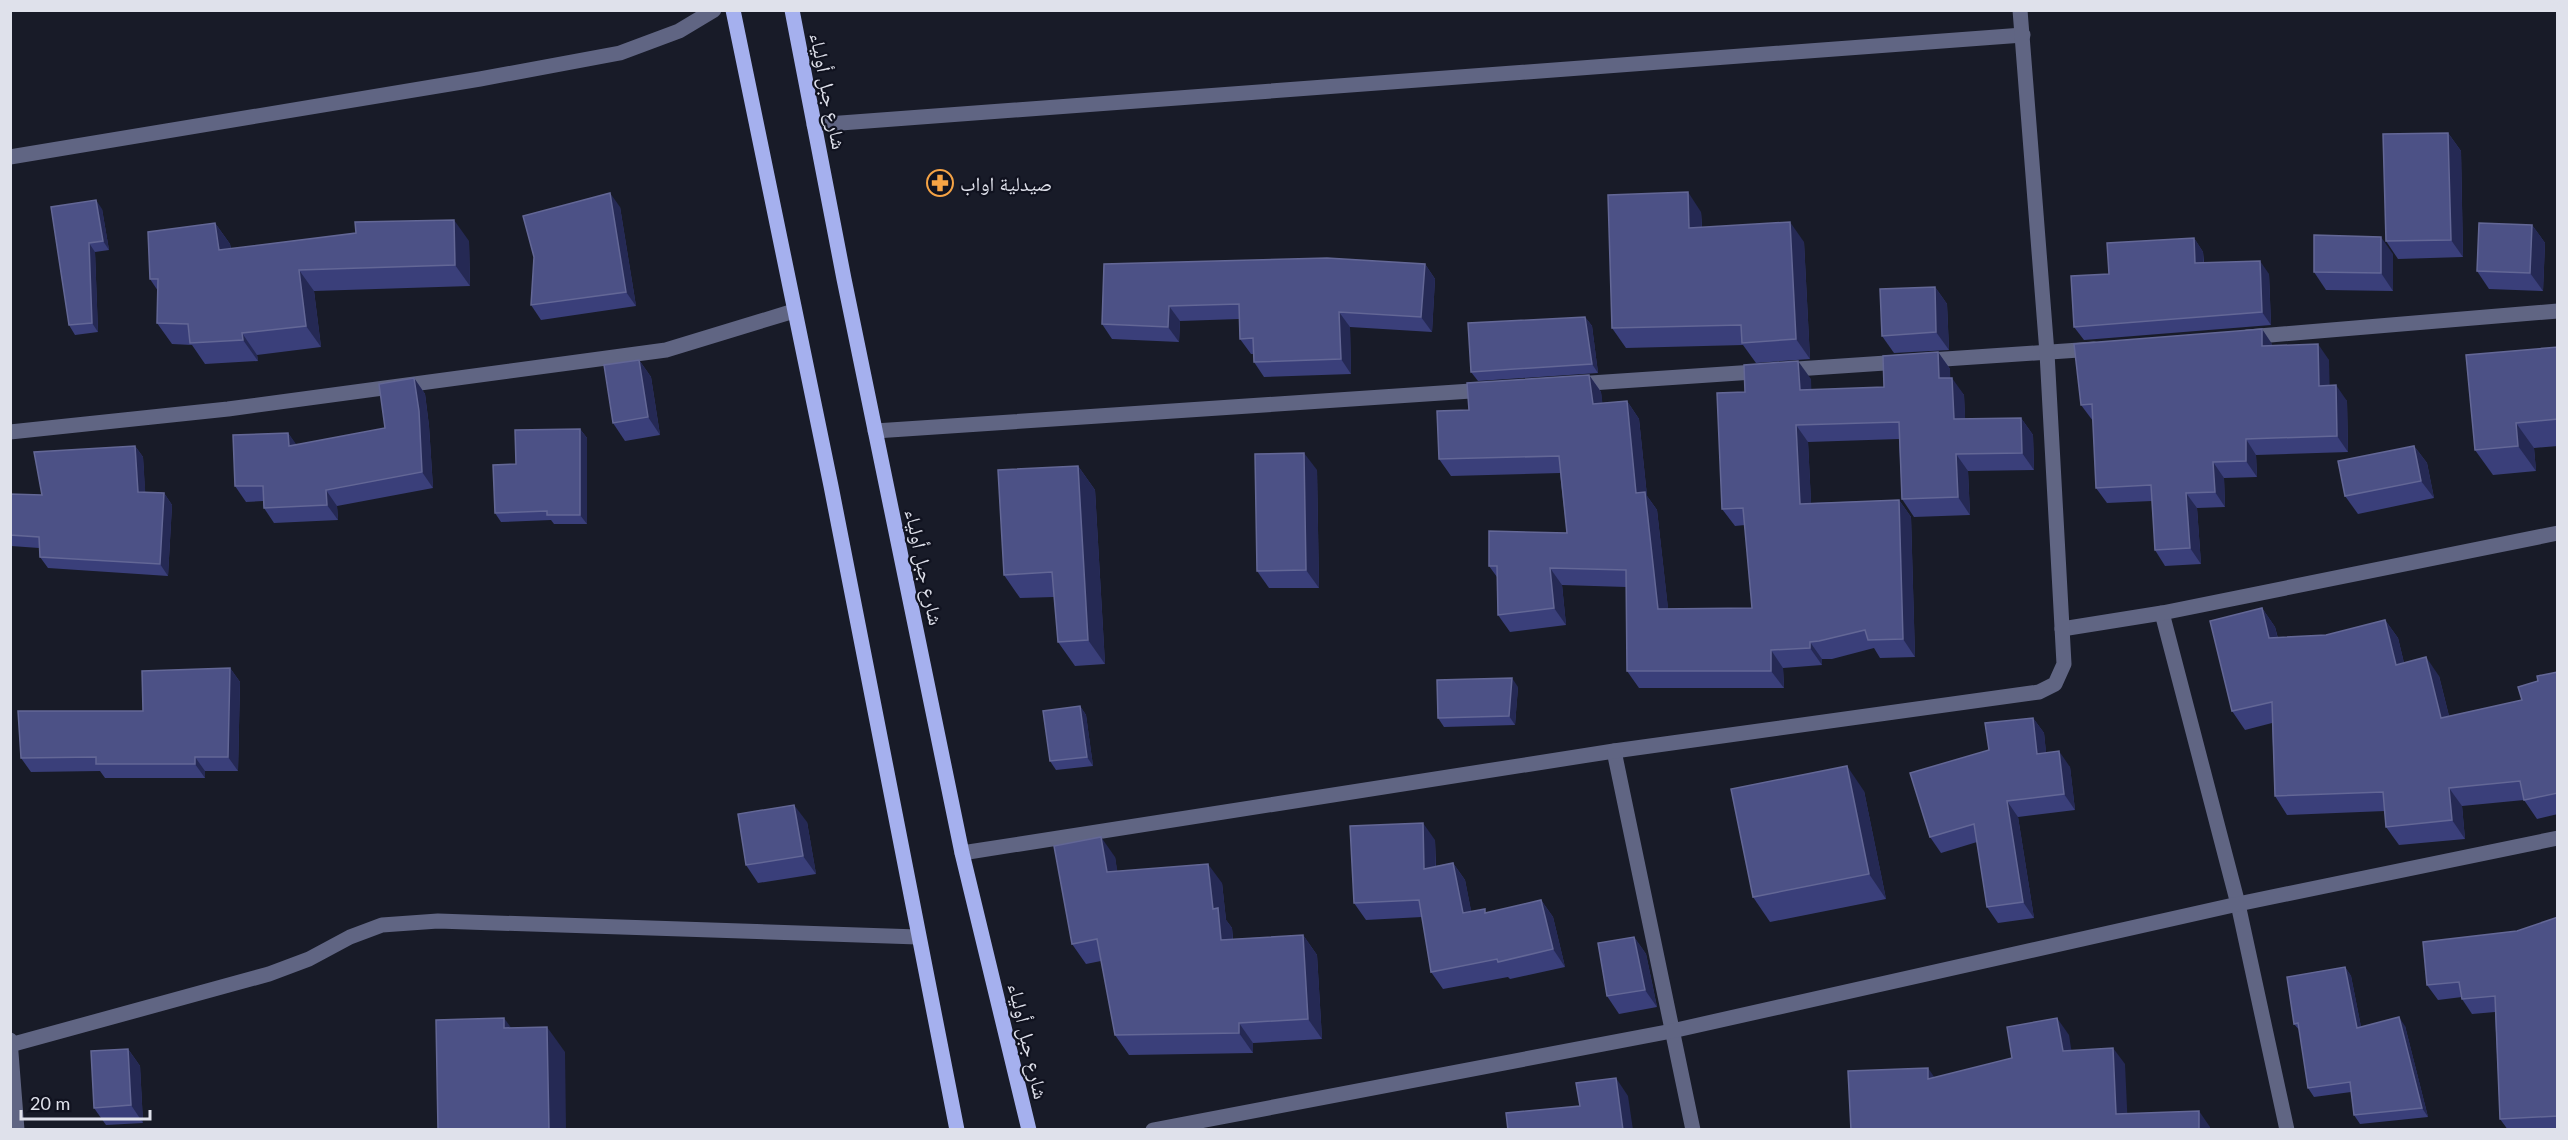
<svg xmlns="http://www.w3.org/2000/svg" width="2568" height="1140" font-family="Lato,'Noto Naskh Arabic',sans-serif">
<rect width="100%" height="100%" fill="#181b28"/>
<g fill="none" stroke-linecap="round" stroke-linejoin="round">
<g stroke="#606583" stroke-width="15">
<polyline points="814,125 2023,35"/>
<polyline points="10,157 480,79 620,53 679,31 714,10"/>
<polyline points="2247,337 2558,311"/>
<polyline points="1576,384 2094,349"/>
<polyline points="875,431 1486,390"/>
<polyline points="10,432 228,409 666,350 794,311"/>
<polyline points="2162,613 2238,904 2287,1130"/>
<polyline points="2062,629 2162,613 2558,533"/>
<polyline points="1614,751 1693,1130"/>
<polyline points="962,853 1614,751 2039,692 2055,684 2064,664 2047,353 2020,10"/>
<polyline points="10,1040 17,1130"/>
<polyline points="10,1045 269,974 309,959 350,937 382,925 438,921 918,937"/>
<polyline points="1153,1130 1672,1031 2238,904 2558,838"/>
</g>
<g stroke="#a5b0ee" stroke-width="15">
<polyline points="733,10 831,486 957,1130"/>
<polyline points="792,10 844,279 962,853 1029,1130"/>
</g>
</g>
<g fill="#3a3f7a">
<polygon points="2448,133 2461,151 2463,257 2398,259 2386,241"/>
<polygon points="51,207 102,209 109,250 95,252 98,332 75,335 69,325"/>
<polygon points="620,207 636,306 541,320 531,305"/>
<polygon points="1701,212 1702,227 1804,242 1810,359 1756,363 1743,345 1626,348 1612,328"/>
<polygon points="215,223 230,244 231,249 469,241 470,286 314,291 321,347 257,355 258,361 205,364 192,345 172,344 157,323 158,291 150,279"/>
<polygon points="2532,225 2545,243 2543,291 2489,289 2477,271"/>
<polygon points="2194,238 2203,252 2204,262 2269,274 2271,325 2084,340 2074,327 2109,274"/>
<polygon points="2393,254 2393,291 2326,290 2314,272"/>
<polygon points="1104,264 1425,264 1435,279 1432,332 1350,327 1351,374 1264,377 1254,362 1254,354 1251,354 1240,339 1239,319 1180,321 1179,342 1112,339 1102,324"/>
<polygon points="1935,287 1947,304 1949,350 1894,353 1882,336"/>
<polygon points="1585,317 1592,326 1598,373 1478,381 1471,372"/>
<polygon points="2262,329 2272,345 2329,360 2329,385 2347,401 2348,452 2256,455 2257,477 2224,478 2225,507 2197,508 2201,564 2165,566 2155,550 2152,501 2107,503 2096,488 2093,421 2081,405"/>
<polygon points="2558,347 2558,446 2534,448 2536,471 2493,475 2475,450"/>
<polygon points="1938,352 1950,369 1950,378 1964,395 1965,419 2021,418 2033,435 2034,470 1968,471 1970,515 1914,517 1902,499 1899,439 1808,442 1811,503 1899,500 1911,517 1915,657 1880,658 1874,648 1832,659 1822,659 1822,665 1783,668 1784,688 1639,688 1627,671 1626,587 1562,585 1566,625 1510,632 1498,615 1497,577 1489,566 1567,533 1560,473 1451,476 1439,459 1469,410 1589,375 1601,392 1602,403 1627,401 1639,419 1647,496 1657,510 1668,609 1752,608 1745,525 1735,526 1722,509 1745,392 1811,379 1811,390 1884,387"/>
<polygon points="639,360 651,377 660,435 625,441 613,423"/>
<polygon points="414,378 425,394 429,426 433,488 337,506 338,520 274,523 264,508 263,501 246,502 235,486 288,433 296,445 385,428"/>
<polygon points="580,429 587,438 587,524 554,524 551,520 501,522 495,513 516,464"/>
<polygon points="135,446 143,457 145,492 164,493 172,505 168,576 48,568 40,557 39,548 11,546 10,494 42,495"/>
<polygon points="2414,446 2427,463 2434,498 2358,514 2345,496"/>
<polygon points="1078,466 1095,490 1105,664 1075,666 1058,642 1054,597 1020,598 1004,575"/>
<polygon points="1317,470 1319,588 1269,588 1257,571"/>
<polygon points="2262,608 2275,627 2278,638 2326,635 2385,620 2398,638 2404,663 2439,676 2449,716 2522,700 2538,681 2558,672 2558,814 2537,819 2524,800 2462,806 2465,839 2399,845 2386,827 2385,811 2287,815 2275,796 2272,723 2245,730 2232,711"/>
<polygon points="230,668 240,682 238,771 205,771 205,778 105,778 100,771 31,772 21,758 143,711"/>
<polygon points="1518,687 1515,725 1444,727 1438,718"/>
<polygon points="1080,706 1086,715 1093,766 1056,770 1050,761"/>
<polygon points="2033,718 2044,733 2046,753 2070,767 2075,810 2018,817 2034,918 1998,923 1987,907 1977,842 1941,853 1930,837 1989,750"/>
<polygon points="1864,791 1886,899 1770,922 1753,897"/>
<polygon points="807,822 816,874 758,883 746,865"/>
<polygon points="1435,840 1436,866 1453,863 1465,880 1471,911 1487,913 1541,900 1553,917 1565,967 1510,979 1508,977 1443,989 1431,972 1422,917 1366,920 1354,903"/>
<polygon points="1115,857 1117,871 1222,883 1226,920 1232,928 1233,939 1303,935 1317,955 1322,1039 1253,1043 1253,1053 1129,1055 1115,1035 1101,961 1086,964 1072,944"/>
<polygon points="2558,917 2558,1130 2508,1130 2500,1119 2495,1012 2472,1014 2462,999 2462,997 2438,1000 2427,985 2517,931"/>
<polygon points="1634,937 1646,954 1657,1007 1619,1014 1607,996"/>
<polygon points="2345,967 2351,976 2361,1027 2405,1026 2428,1117 2360,1124 2354,1115 2351,1092 2314,1097 2308,1088 2300,1031 2294,1024"/>
<polygon points="128,1049 140,1066 143,1123 106,1125 94,1108"/>
</g>
<g fill="#252954">
<polygon points="2448,133 2461,151 2463,257 2451,240"/>
<polygon points="1688,192 1701,212 1703,248 1689,228"/>
<polygon points="610,193 620,207 636,306 626,292"/>
<polygon points="96,200 102,209 109,250 103,241"/>
<polygon points="454,220 469,241 470,286 455,265"/>
<polygon points="1790,222 1804,242 1810,359 1796,339"/>
<polygon points="215,223 230,244 234,271 219,250"/>
<polygon points="2532,225 2545,243 2543,291 2530,273"/>
<polygon points="2381,237 2393,254 2393,291 2381,273"/>
<polygon points="2194,238 2203,252 2204,276 2195,263"/>
<polygon points="89,243 95,252 98,332 92,323"/>
<polygon points="2260,261 2269,274 2271,325 2262,312"/>
<polygon points="1425,264 1435,279 1432,332 1421,317"/>
<polygon points="299,270 314,291 321,347 306,326"/>
<polygon points="1935,287 1947,304 1949,350 1936,332"/>
<polygon points="1169,306 1180,321 1179,342 1168,327"/>
<polygon points="1339,312 1350,327 1351,374 1341,359"/>
<polygon points="1585,317 1592,326 1598,373 1592,364"/>
<polygon points="2262,329 2272,344 2273,361 2262,346"/>
<polygon points="242,333 257,355 258,361 243,340"/>
<polygon points="2318,344 2329,360 2330,401 2319,386"/>
<polygon points="1938,352 1950,369 1951,396 1939,378"/>
<polygon points="639,360 651,377 660,435 648,417"/>
<polygon points="1798,361 1811,379 1812,407 1800,390"/>
<polygon points="1589,375 1601,392 1605,421 1593,404"/>
<polygon points="414,378 425,394 429,426 433,488 422,472"/>
<polygon points="1952,378 1964,395 1966,437 1954,419"/>
<polygon points="2336,385 2347,401 2348,452 2337,436"/>
<polygon points="1627,401 1639,419 1647,496 1657,510 1670,626 1658,609 1636,493"/>
<polygon points="2021,418 2033,435 2034,470 2022,453"/>
<polygon points="2516,423 2534,448 2536,471 2518,446"/>
<polygon points="1796,425 1808,442 1812,521 1800,504"/>
<polygon points="580,429 587,438 587,524 580,515"/>
<polygon points="288,433 299,448 289,446"/>
<polygon points="2246,439 2256,455 2257,477 2246,461"/>
<polygon points="135,446 143,457 146,503 138,492"/>
<polygon points="2414,446 2427,463 2434,498 2421,481"/>
<polygon points="1304,453 1317,470 1319,588 1306,570"/>
<polygon points="1956,454 1968,471 1970,515 1958,497"/>
<polygon points="2213,462 2224,478 2225,507 2215,492"/>
<polygon points="1078,466 1095,490 1105,664 1088,640"/>
<polygon points="326,490 337,506 338,520 327,505"/>
<polygon points="164,493 172,505 168,576 160,564"/>
<polygon points="2186,493 2197,508 2201,564 2190,548"/>
<polygon points="1899,500 1911,517 1915,657 1903,639"/>
<polygon points="1550,568 1562,585 1566,625 1554,608"/>
<polygon points="2262,608 2275,627 2282,657 2269,638"/>
<polygon points="2385,620 2398,638 2409,684 2396,665"/>
<polygon points="1810,642 1822,659 1822,665 1810,648"/>
<polygon points="1771,650 1783,668 1784,688 1771,671"/>
<polygon points="2426,657 2439,676 2454,736 2441,718"/>
<polygon points="230,668 240,682 238,771 228,757"/>
<polygon points="1512,678 1518,687 1515,725 1509,716"/>
<polygon points="1080,706 1086,715 1093,766 1087,757"/>
<polygon points="2033,718 2044,733 2048,770 2037,754"/>
<polygon points="2059,751 2070,767 2075,810 2064,794"/>
<polygon points="195,757 205,771 205,778 195,764"/>
<polygon points="1847,766 1864,791 1886,899 1869,874"/>
<polygon points="2449,788 2462,806 2465,839 2452,820"/>
<polygon points="2007,801 2018,817 2034,918 2023,902"/>
<polygon points="794,805 807,822 816,874 803,856"/>
<polygon points="1423,823 1435,840 1436,886 1424,869"/>
<polygon points="1101,837 1115,857 1121,892 1107,872"/>
<polygon points="1453,863 1465,880 1475,930 1463,913"/>
<polygon points="1208,864 1222,883 1226,920 1232,928 1234,960 1221,940 1213,909"/>
<polygon points="1541,900 1553,917 1565,967 1553,949"/>
<polygon points="1303,935 1317,955 1322,1039 1308,1019"/>
<polygon points="1634,937 1646,954 1657,1007 1645,990"/>
<polygon points="2345,967 2351,976 2363,1037 2357,1028"/>
<polygon points="2399,1017 2405,1026 2428,1117 2422,1108"/>
<polygon points="504,1018 522,1043 504,1028"/>
<polygon points="2057,1018 2069,1035 2074,1067 2063,1051"/>
<polygon points="1239,1023 1253,1043 1253,1053 1239,1033"/>
<polygon points="547,1027 565,1052 566,1130 549,1130"/>
<polygon points="2113,1048 2125,1064 2128,1130 2116,1114"/>
<polygon points="128,1049 140,1066 143,1123 131,1105"/>
<polygon points="1928,1068 1939,1084 1928,1079"/>
<polygon points="1616,1078 1628,1096 1633,1130 1623,1130"/>
<polygon points="2199,1111 2210,1127 2210,1130 2199,1130"/>
</g>
<g fill="#4c5186" stroke="#636796" stroke-width="1.5">
<polygon points="2448,133 2451,240 2386,241 2383,134"/>
<polygon points="1688,192 1689,228 1790,222 1796,339 1742,343 1741,325 1612,328 1608,195"/>
<polygon points="610,193 626,292 531,305 534,257 523,216"/>
<polygon points="96,200 103,241 89,243 92,323 69,325 51,207"/>
<polygon points="454,220 455,265 299,270 306,326 242,333 243,340 190,343 188,324 157,323 158,279 150,279 148,232 215,223 219,250 356,233 355,222"/>
<polygon points="2479,223 2532,225 2530,273 2477,271"/>
<polygon points="2314,235 2381,237 2381,273 2314,272"/>
<polygon points="2194,238 2195,263 2260,261 2262,312 2074,327 2071,276 2109,274 2107,243"/>
<polygon points="1327,258 1425,264 1421,317 1339,312 1341,359 1254,362 1253,338 1240,339 1239,304 1169,306 1168,327 1102,324 1104,264"/>
<polygon points="1935,287 1936,332 1882,336 1880,289"/>
<polygon points="1585,317 1592,364 1471,372 1468,323"/>
<polygon points="2262,329 2262,346 2318,344 2319,386 2336,385 2337,436 2246,439 2246,461 2213,462 2215,492 2186,493 2190,548 2155,550 2151,485 2096,488 2092,404 2081,405 2074,344"/>
<polygon points="2558,347 2558,419 2516,423 2518,446 2475,450 2466,355"/>
<polygon points="1938,352 1939,378 1952,378 1954,419 2021,418 2022,453 1956,454 1958,497 1902,499 1899,422 1796,425 1800,504 1899,500 1903,639 1868,640 1865,630 1819,641 1810,642 1810,648 1771,650 1771,671 1627,671 1626,570 1550,568 1554,608 1498,615 1497,566 1489,566 1489,531 1567,533 1559,456 1439,459 1437,411 1469,410 1467,383 1589,375 1593,404 1627,401 1636,493 1645,492 1658,609 1752,608 1743,508 1722,509 1717,393 1745,392 1744,365 1798,361 1800,390 1884,387 1883,356"/>
<polygon points="639,360 648,417 613,423 604,365"/>
<polygon points="414,378 419,411 422,472 326,490 327,505 264,508 263,486 235,486 233,435 288,433 289,446 385,428 379,384"/>
<polygon points="580,429 580,515 547,515 547,511 495,513 493,465 516,464 515,430"/>
<polygon points="135,446 138,492 164,493 160,564 40,557 39,537 10,535 10,494 42,495 34,452"/>
<polygon points="2414,446 2421,481 2345,496 2338,461"/>
<polygon points="1304,453 1306,570 1257,571 1255,454"/>
<polygon points="1078,466 1088,640 1058,642 1052,572 1004,575 998,470"/>
<polygon points="2262,608 2269,638 2326,635 2385,620 2396,665 2426,657 2441,718 2522,700 2518,687 2538,681 2537,676 2558,672 2558,793 2524,800 2520,781 2449,788 2452,820 2386,827 2383,792 2275,796 2272,702 2232,711 2210,621"/>
<polygon points="230,668 228,757 195,757 195,764 96,764 96,757 21,758 18,711 143,711 142,671"/>
<polygon points="1512,678 1509,716 1438,718 1437,680"/>
<polygon points="1080,706 1087,757 1050,761 1043,711"/>
<polygon points="2033,718 2037,754 2059,751 2064,794 2007,801 2023,902 1987,907 1974,824 1930,837 1910,773 1989,750 1985,723"/>
<polygon points="1847,766 1869,874 1753,897 1731,789"/>
<polygon points="794,805 803,856 746,865 738,814"/>
<polygon points="1423,823 1424,869 1453,863 1463,913 1485,909 1485,913 1541,900 1553,949 1498,962 1497,959 1431,972 1419,900 1354,903 1350,826"/>
<polygon points="1101,837 1107,872 1208,864 1213,909 1218,908 1221,940 1303,935 1308,1019 1239,1023 1239,1033 1115,1035 1097,939 1072,944 1054,846"/>
<polygon points="2558,917 2558,1116 2500,1119 2495,996 2462,999 2459,982 2427,985 2423,942 2517,931"/>
<polygon points="1634,937 1645,990 1607,996 1598,943"/>
<polygon points="2345,967 2357,1028 2399,1017 2422,1108 2354,1115 2350,1082 2308,1088 2298,1023 2294,1024 2287,977"/>
<polygon points="504,1018 504,1028 547,1027 549,1130 438,1130 436,1020"/>
<polygon points="2057,1018 2063,1051 2113,1048 2116,1114 2199,1111 2199,1130 1851,1130 1848,1071 1928,1068 1928,1079 2012,1058 2007,1027"/>
<polygon points="128,1049 131,1105 94,1108 91,1051"/>
<polygon points="1616,1078 1623,1130 1508,1130 1506,1113 1580,1106 1576,1083"/>
</g>
<defs>
<symbol id="pharmacy-ring" viewBox="-11 -11 22 22"><circle r="9.5" fill="#10121f" stroke="#f5a345" stroke-width="1.5"/><path d="M-2-6h4v4h4v4h-4v4h-4v-4h-4v-4h4Z" fill="#f5a345"/></symbol>
</defs>
<g fill-rule="evenodd">
<use href="#pharmacy-ring" x="925" y="168" width="30" height="30"/>
</g>
<g text-anchor="middle" dominant-baseline="central" stroke-width="4.5" stroke-linejoin="round" paint-order="stroke">
<g font-size="20" fill="#dfe1eb" stroke="#10121f">
<text transform="translate(829 91) rotate(79)">شارع جبل أولياء</text>
<text transform="translate(925 567) rotate(78)">شارع جبل أولياء</text>
<text transform="translate(1029 1041) rotate(77)">شارع جبل أولياء</text>
</g>
<g font-size="20" fill="#dfe1eb" stroke="#10121f" text-anchor="start">
<text x="960" y="183">صيدلية اواب</text>
</g>
</g>
<rect width="2568" height="1140" fill="none" stroke="#dfe1eb" stroke-width="24"/>
<path d="M21 1110v9h129v-9" fill="none" stroke="#dfe1eb" stroke-width="3"/>
<text x="30" y="1110" font-size="18" fill="#dfe1eb" stroke="#10121f" stroke-width="4.5" paint-order="stroke">20 m</text>
</svg>
